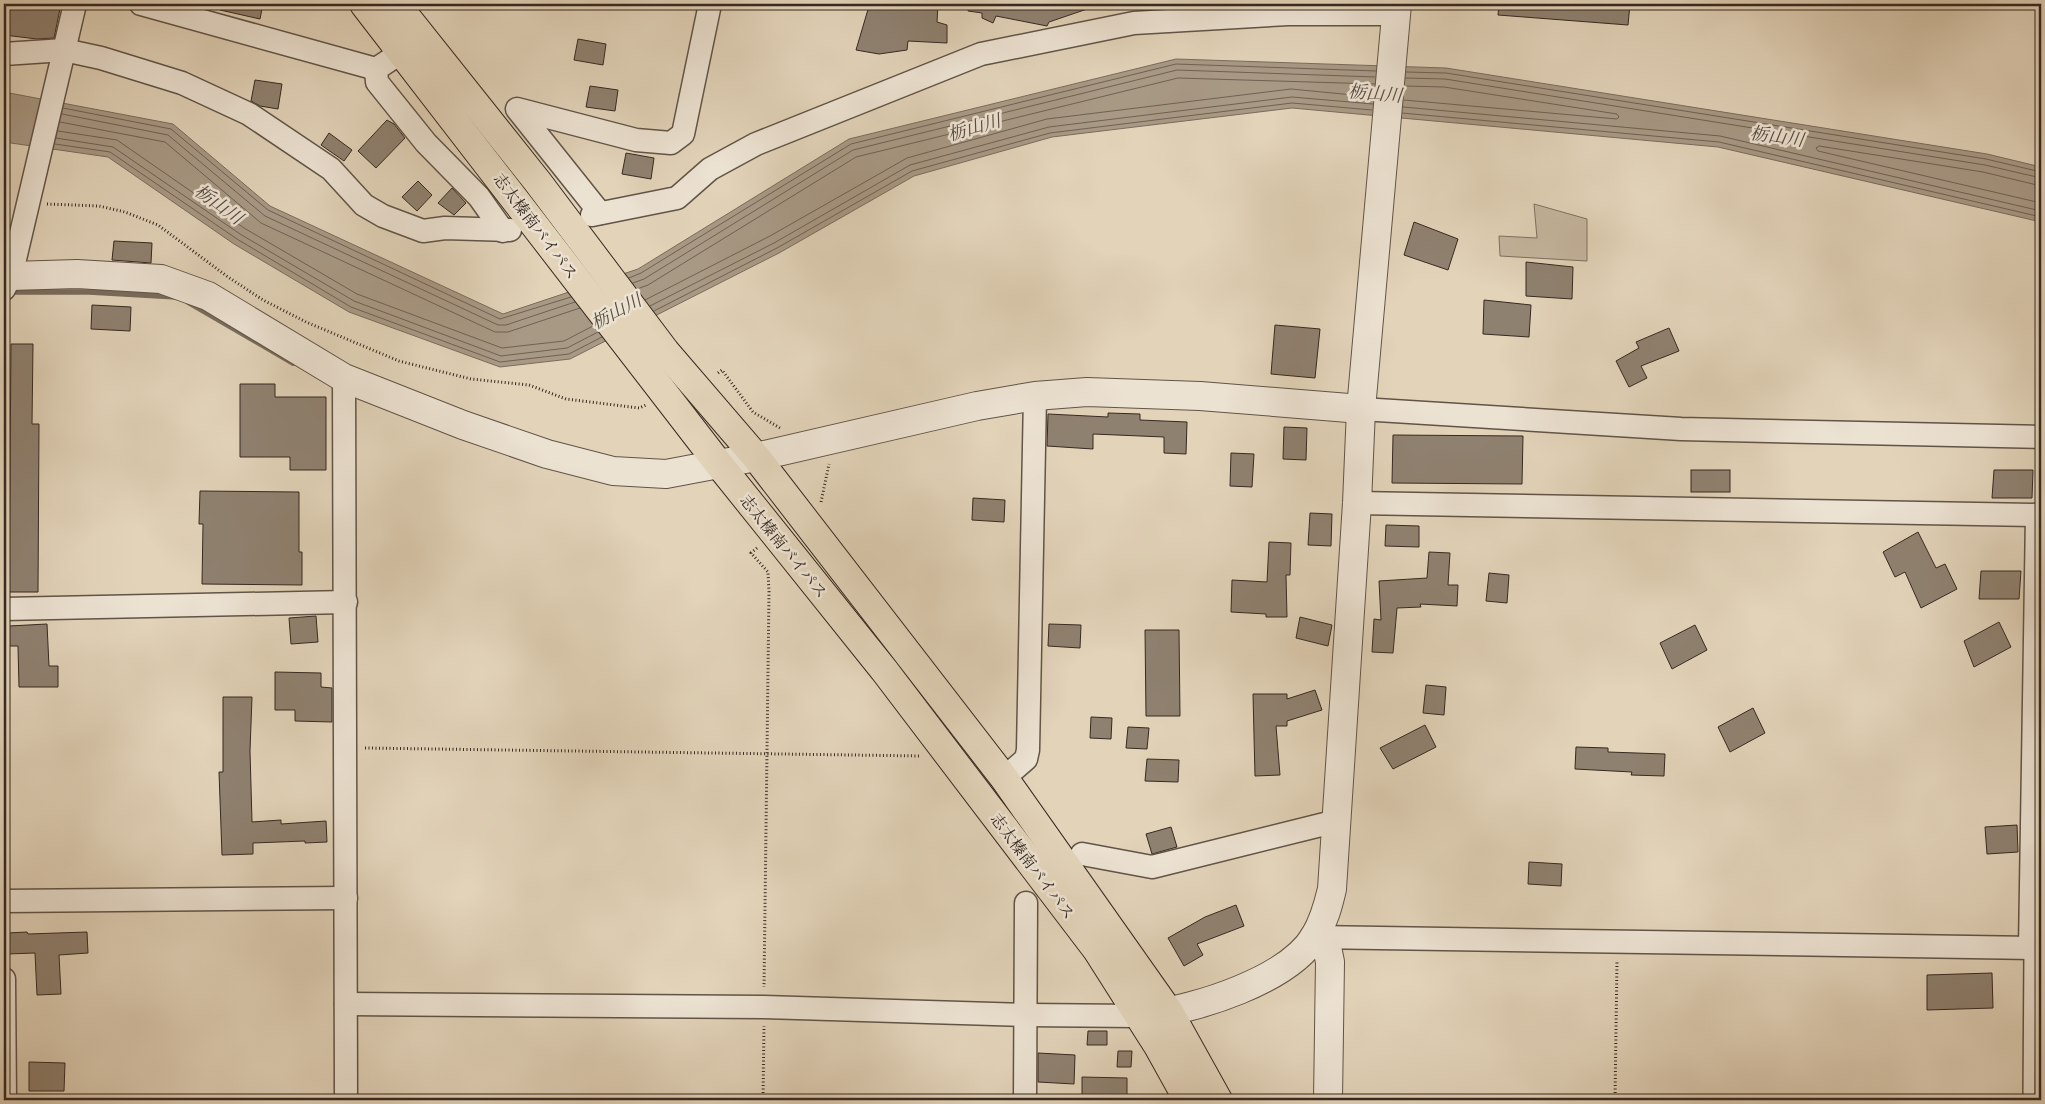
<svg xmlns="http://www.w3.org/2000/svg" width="2045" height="1104" font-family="'Gentium Book Plus','Noto Serif JP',serif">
<rect width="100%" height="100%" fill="#e2d3b9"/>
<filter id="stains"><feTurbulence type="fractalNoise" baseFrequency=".004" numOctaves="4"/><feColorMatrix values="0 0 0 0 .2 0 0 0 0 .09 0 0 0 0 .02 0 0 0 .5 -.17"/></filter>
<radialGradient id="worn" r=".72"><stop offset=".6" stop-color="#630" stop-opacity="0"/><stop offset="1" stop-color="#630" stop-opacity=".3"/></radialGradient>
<polygon fill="#c5b69f" stroke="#7e7060" points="1534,204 1587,219 1587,261 1500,256 1499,236 1537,238"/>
<polygon fill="#a89985" stroke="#7a6c5d" points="1176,59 1446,68 1987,154 2041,167 2041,222 1718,147 1292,108 1052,137 914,176 779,253 570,359 500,367 349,312 234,244 108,157 4,142 4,92 173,124 270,206 503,314 638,269 849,139"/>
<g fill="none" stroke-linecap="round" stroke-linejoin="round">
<g stroke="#6f6153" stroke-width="1">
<polyline points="1406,72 1446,73 1986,159 2041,172"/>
<polyline points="1405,78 1445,79 1985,165 2041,178"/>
<polyline points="1404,100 1617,119 1619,117 1617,114 1444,87 1405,86"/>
<polyline points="1403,107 1720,136 2041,211"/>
<polyline points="63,108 171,129 268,210 500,319 571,297"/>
<polyline points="1402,113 1719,142 2041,217"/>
<polyline points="62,114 168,135 265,216 498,325 506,325 575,302"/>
<polyline points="60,122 165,142 261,223 495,332 508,332 580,308"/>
<polyline points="58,131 117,140 244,228 357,294 502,348 564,341 593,326"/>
<polyline points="56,138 113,147 240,234 354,301 501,356 567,348 598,332"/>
<polyline points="55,144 110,152 237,239 351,307 500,362 569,354 602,337"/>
<polyline points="2041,186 1983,172 1819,146 1816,148 1818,151 2041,203"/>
<polyline points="629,278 641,273 851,144 1176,64 1376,71"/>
<polyline points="633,283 644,279 853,150 1177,70 1375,77"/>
<polyline points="637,289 648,285 856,157 1178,78 1375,84"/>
<polyline points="645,300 770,236 907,158 1047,119 1291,89 1374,97"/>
<polyline points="650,306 774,243 910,165 1049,127 1292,97 1373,104"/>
<polyline points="654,311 777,248 912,171 1050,133 1292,103 1372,110"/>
</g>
<g stroke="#7a6c5d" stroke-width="5.5">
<polyline points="9,292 89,292 177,297"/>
<polyline points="188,302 293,363"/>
</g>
</g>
<g fill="#8f8170" stroke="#362921">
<polygon points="4,4 60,9 54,38 37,39 4,35"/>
<polygon points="220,4 263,4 260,19 220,10"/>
<polygon points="879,4 938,4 937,22 947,25 947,43 908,41 907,50 879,54 856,50 869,6 878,9"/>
<polygon points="969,4 1095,4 1096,6 1049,22 1047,26 996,16 993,23 982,18 982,13 968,11"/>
<polygon points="1499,4 1630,4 1628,25 1498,15"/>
<polygon points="578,39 606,44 603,65 574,60"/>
<polygon points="255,80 282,84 278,109 260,106 251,101"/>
<polygon points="590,86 618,90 615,111 586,107"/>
<polygon points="387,120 394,124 405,138 376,168 358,151"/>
<polygon points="329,133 352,150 344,161 321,145"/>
<polygon points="626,153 654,158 651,179 622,174"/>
<polygon points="418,181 432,195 417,211 402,197"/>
<polygon points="452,188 466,203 454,215 438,203"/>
<polygon points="1414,222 1458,239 1448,270 1404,255"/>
<polygon points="114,241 152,243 151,263 112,260"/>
<polygon points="1526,262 1573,267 1572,299 1526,296"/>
<polygon points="1484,300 1531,305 1529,337 1483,334"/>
<polygon points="92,305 131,307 130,331 91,329"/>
<polygon points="1275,325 1320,329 1315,378 1271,374"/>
<polygon points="1669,328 1679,351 1641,366 1647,378 1629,387 1616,361 1639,348 1636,342"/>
<polygon points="11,344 33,344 32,424 39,424 38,592 9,592"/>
<polygon points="240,384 275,384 275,397 326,397 326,470 290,470 290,457 240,457"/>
<polygon points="1108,413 1140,414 1140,420 1187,422 1186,454 1164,453 1164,437 1093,434 1093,449 1047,446 1048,414 1108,417"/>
<polygon points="1284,427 1307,428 1306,460 1283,459"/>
<polygon points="1393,435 1523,436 1522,484 1392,483"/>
<polygon points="1231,453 1254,454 1252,487 1230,486"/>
<rect x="1691" y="470" width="39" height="22"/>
<polygon points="1994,470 2033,470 2032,498 1992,498"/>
<polygon points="200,491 299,492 299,552 302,552 302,585 202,584 203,524 199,524"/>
<polygon points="973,498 1005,500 1004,522 972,520"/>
<polygon points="1310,513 1332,514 1331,546 1308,545"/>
<polygon points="1386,525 1419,526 1419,547 1385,546"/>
<polygon points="1918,532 1936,568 1945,564 1957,589 1921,608 1905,572 1895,577 1883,552"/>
<polygon points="1269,542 1291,543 1290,575 1286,575 1287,617 1266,617 1266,614 1231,612 1232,580 1267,582"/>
<polygon points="1429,552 1450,553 1448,585 1458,585 1457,606 1420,604 1421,607 1397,608 1393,653 1372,652 1374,619 1381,620 1379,581 1427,578"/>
<polygon points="1981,571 2021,571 2019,599 1979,599"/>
<polygon points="1489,573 1509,575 1507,603 1486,601"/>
<polygon points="316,616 318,642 291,644 289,618"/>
<polygon points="1300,617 1332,625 1328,646 1296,638"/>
<polygon points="1999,622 2011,647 1974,667 1964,641"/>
<polygon points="47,624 49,666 58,666 58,687 19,687 18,646 9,646 9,626"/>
<polygon points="1049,624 1081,625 1080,648 1048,646"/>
<polygon points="1695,625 1707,650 1672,669 1660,643"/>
<polygon points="1145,630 1179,630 1180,716 1146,716"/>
<polygon points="275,672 321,673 321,687 332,688 332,722 295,721 295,710 275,710"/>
<polygon points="1426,685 1446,687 1444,715 1423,713"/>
<polygon points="1315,690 1322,710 1287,721 1287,726 1276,726 1280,775 1255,776 1253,694 1287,694 1287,699"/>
<polygon points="223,697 252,697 250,751 252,822 281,820 281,824 326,821 327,842 305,843 305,841 253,843 253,854 222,855 219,772 223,772"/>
<polygon points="1753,708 1765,733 1730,752 1718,727"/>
<polygon points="1091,717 1112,718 1111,739 1090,738"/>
<polygon points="1425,725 1436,747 1393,769 1380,748"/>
<polygon points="1128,727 1149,728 1147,749 1126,748"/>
<polygon points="1576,747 1608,748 1608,752 1665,754 1664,776 1631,775 1632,772 1575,769"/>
<polygon points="1147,759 1179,760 1178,782 1145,781"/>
<polygon points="2017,825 2018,852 1987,854 1985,827"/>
<polygon points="1171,827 1177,847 1152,854 1146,834"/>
<polygon points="1529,862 1562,864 1561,886 1528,884"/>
<polygon points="1236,905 1244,926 1197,944 1203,955 1184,966 1168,938 1205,917"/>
<polygon points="27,932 28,934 87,932 88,953 59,955 61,994 37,995 35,953 7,954 7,933"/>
<polygon points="1992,973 1993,1008 1927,1010 1927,975"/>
<polygon points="1088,1031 1107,1031 1107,1045 1087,1045"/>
<polygon points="1118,1051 1132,1051 1131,1067 1117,1067"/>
<polygon points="1038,1053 1075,1055 1074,1084 1038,1082"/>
<polygon points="29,1062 65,1063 64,1091 29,1091"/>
<polygon points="1082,1077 1127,1078 1127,1100 1082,1100"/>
</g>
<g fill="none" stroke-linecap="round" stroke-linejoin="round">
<defs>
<polyline id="service" points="2029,1100 2030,948"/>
<g id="minor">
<polyline points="141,4 376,69 402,52"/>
<polyline points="4,54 64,50 101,58 182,83 249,114 331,169 364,205 383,216 423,231 445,228 510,230"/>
<polyline points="376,69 377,82 426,143 479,197 503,231"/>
<polyline points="600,213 517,109 636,140 671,143 683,134 710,4"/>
<polyline points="592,215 677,198 710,169 756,144 981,54 1134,23 1288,14 1396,14"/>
<polyline points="4,289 11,276 75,4"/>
<polyline points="344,378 346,1100"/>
<polyline points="1361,409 1681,429 2041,437"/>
<polyline points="1357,503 2041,515"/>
<polyline points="4,609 346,602"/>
<polyline points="1004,778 1026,759 1028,750 1035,396"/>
<polyline points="1082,854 1152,867 1337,821"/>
<polyline points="4,901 346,898"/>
<polyline points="1314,937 2041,948"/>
<polyline points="2030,948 2037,515"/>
<polyline points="4,979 5,1100"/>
<polyline points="346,1004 764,1007 1026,1015 1138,1016"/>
<polyline points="1025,1100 1026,903"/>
</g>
<g id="tertiary">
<polyline points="11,276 77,274 161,279 208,296 344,378 463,425 547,454 613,471 666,474 756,457 977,406 1035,396 1087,392 1200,396 1361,409"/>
<polyline points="1314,937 1327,947 1330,962 1328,1100"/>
<path d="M 1147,1015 C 1196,1009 1289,980 1315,936 C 1324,921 1328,906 1332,889 L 1357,503 L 1361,409 L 1397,4"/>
</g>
<g id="trunk">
<polyline points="364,4 718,463 884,670 1097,950 1158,1046 1188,1100"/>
<polyline points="396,4 537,181 665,351 756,457 1004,778 1169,1012 1218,1100"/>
</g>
</defs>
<use href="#service" stroke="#615447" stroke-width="14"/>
<use href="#minor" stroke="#615447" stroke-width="25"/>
<use href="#tertiary" stroke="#615447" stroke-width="30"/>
<use href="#trunk" stroke="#362921" stroke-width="30"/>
<g stroke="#362921" stroke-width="3" stroke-dasharray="1 2.5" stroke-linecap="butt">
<polyline points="47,204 99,206 125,212 158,225 228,277 263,300 306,322 399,361 471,379 529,385 566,399 639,408 646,405"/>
<polyline points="718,373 722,370 753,412 780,428"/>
<polyline points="821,502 829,464"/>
<polyline points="757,548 751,553 768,572 769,592 764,987"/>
<polyline points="365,748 921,756"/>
<polyline points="763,1100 764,1026"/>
<polyline points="1615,1100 1617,961"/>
</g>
<use href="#service" stroke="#ece2d2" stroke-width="11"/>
<use href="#minor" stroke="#ece2d2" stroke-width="22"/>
<use href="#tertiary" stroke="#ece2d2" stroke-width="28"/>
<use href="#trunk" stroke="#e2d3b9" stroke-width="28"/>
</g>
<g text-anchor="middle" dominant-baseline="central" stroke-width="5" stroke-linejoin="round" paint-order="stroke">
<g font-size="16" fill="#362921" stroke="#ece2d2">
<text transform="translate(536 226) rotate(53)">志太榛南バイパス</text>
<text transform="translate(784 546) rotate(51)">志太榛南バイパス</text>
<text transform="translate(1033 866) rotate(53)">志太榛南バイパス</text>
</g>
<g font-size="18" font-style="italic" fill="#584b3f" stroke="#ece2d2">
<text transform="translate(1375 93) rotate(5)">栃山川</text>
<text transform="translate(974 127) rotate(-16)">栃山川</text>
<text transform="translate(1777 136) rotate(8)">栃山川</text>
<text transform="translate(219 204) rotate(36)">栃山川</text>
<text transform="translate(616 311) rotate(-28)">栃山川</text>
</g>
</g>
<rect width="2045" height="1104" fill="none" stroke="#e2d3b9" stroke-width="20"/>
<rect x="5" y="5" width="2035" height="1094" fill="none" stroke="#362921" stroke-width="2.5"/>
<rect x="10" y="10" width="2025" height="1084" fill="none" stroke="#362921"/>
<rect width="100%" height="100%" filter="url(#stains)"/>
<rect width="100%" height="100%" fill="url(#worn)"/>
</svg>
